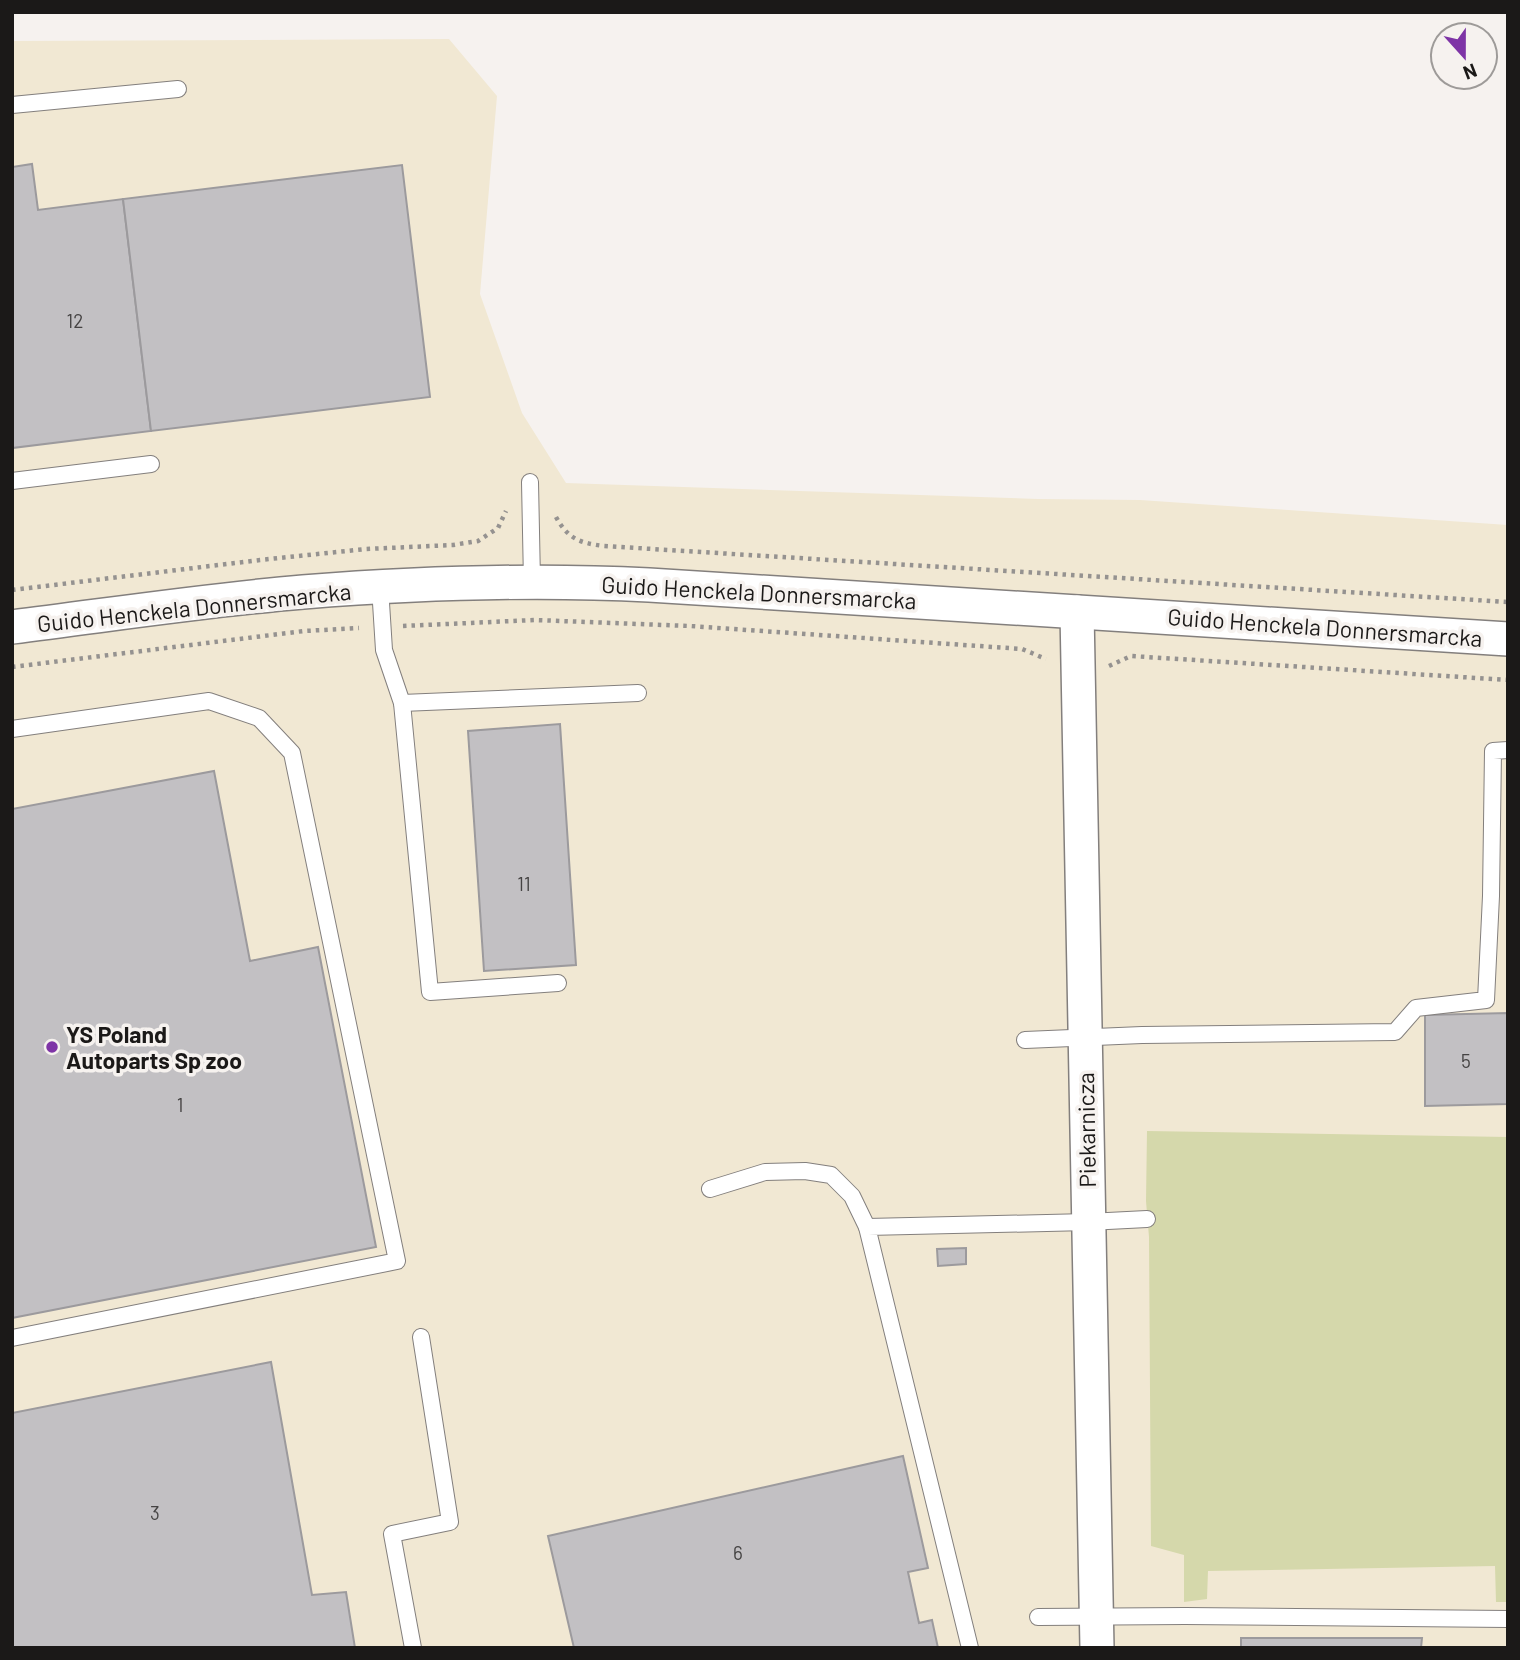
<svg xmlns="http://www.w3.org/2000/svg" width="1520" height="1660" font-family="Barlow,sans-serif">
<rect width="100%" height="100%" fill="#f6f2ef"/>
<polygon fill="#f1e8d3" points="449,39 497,96 480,294 522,413 566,483 1038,499 1140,500 1508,525 1508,1648 12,1648 12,41"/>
<polygon fill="#d5d8ab" points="1147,1131 1508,1137 1508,1602 1496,1602 1495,1566 1208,1571 1207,1599 1184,1602 1184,1555 1151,1546 1149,1237 1146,1201"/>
<g fill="#c2c0c3" stroke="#9c9a9d" stroke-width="2">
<polygon points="32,164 38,210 123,199 151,431 12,448 12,167"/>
<polygon points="402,165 430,397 151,431 123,199"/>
<polygon points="560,724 576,965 484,971 468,731"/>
<polygon points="214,771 250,961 318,947 376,1247 12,1318 12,809"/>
<polygon points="1507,778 1508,778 1508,969 1507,911"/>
<polygon points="1508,1013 1508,1104 1425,1106 1425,1015"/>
<polygon points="966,1248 966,1264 938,1266 937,1249"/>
<polygon points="271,1362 312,1595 346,1592 355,1648 12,1648 12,1413"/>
<polygon points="903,1456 928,1568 908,1572 919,1623 932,1620 938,1648 574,1648 548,1536"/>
<polygon points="1241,1638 1422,1638 1421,1648 1241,1648"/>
</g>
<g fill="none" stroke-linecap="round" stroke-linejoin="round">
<defs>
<g id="lane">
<polyline points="12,105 178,89"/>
<polyline points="12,481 151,464"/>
<polyline points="530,482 532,581"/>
<polyline points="380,587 384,650 402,703 430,992 558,983"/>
<polyline points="402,703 638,693"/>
<polyline points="12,729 209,701 259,718 292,753 397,1261 12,1338"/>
<polyline points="1025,1040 1142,1035 1395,1032 1416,1008 1486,1000 1491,896 1493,751 1508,750"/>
<polyline points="710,1189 765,1172 805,1171 831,1175 852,1196 867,1227"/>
<polyline points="1038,1617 1185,1616 1508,1619"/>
<polyline points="413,1648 392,1534 450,1522 421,1337"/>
<polyline points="970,1648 867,1227 1088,1222 1147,1219"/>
</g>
<g id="street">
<polyline points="1077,612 1097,1648"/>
<path d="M 12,627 C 109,615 206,600 303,592 C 418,583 534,579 649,585 L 1508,639"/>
</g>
</defs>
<use href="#lane" stroke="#837f7d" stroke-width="18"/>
<use href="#street" stroke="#837f7d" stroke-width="36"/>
<g stroke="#959290" stroke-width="4.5" stroke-dasharray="3.5 5" stroke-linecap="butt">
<path d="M 556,517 C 568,539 580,543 604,546 L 1508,602"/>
<polyline points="12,590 260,560 366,549 453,545 478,541 498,528 506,511"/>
<polyline points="403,626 535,620 690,626 1022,649 1046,659"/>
<polyline points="1109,666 1131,656 1508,680"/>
<polyline points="12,667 304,631 359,628"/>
</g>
<use href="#lane" stroke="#fff" stroke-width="16"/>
<use href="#street" stroke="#fff" stroke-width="33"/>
</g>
<circle fill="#7e34a6" stroke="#f6f2ef" stroke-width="2.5" cx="52" cy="1047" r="7"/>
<g text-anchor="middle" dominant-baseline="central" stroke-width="7" stroke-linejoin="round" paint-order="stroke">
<g font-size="19" fill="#454343">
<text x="75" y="320">12</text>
<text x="524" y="883">11</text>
<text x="1466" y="1060">5</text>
<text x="180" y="1104">1</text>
<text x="155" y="1512">3</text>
<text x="738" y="1552">6</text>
</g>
<g font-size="23" fill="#1b1918" stroke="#f6f2ef">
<text transform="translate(759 592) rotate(3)">Guido Henckela Donnersmarcka</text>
<text transform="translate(194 607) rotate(-6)">Guido Henckela Donnersmarcka</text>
<text transform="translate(1325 627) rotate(4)">Guido Henckela Donnersmarcka</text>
<text transform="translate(1086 1130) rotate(-91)">Piekarnicza</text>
</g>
<g font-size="23" font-weight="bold" fill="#1b1918" stroke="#f6f2ef" text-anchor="start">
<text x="66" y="1034">YS Poland<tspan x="66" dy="26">Autoparts Sp zoo</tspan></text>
</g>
</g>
<rect width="1520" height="1660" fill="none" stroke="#1b1918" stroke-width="28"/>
<g transform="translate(1464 56) rotate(159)"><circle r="33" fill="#f6f2ef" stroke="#9e9b99" stroke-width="2"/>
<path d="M0-5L12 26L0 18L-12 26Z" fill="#7e34a6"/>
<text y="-10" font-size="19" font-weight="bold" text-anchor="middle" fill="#1b1918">N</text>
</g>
</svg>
